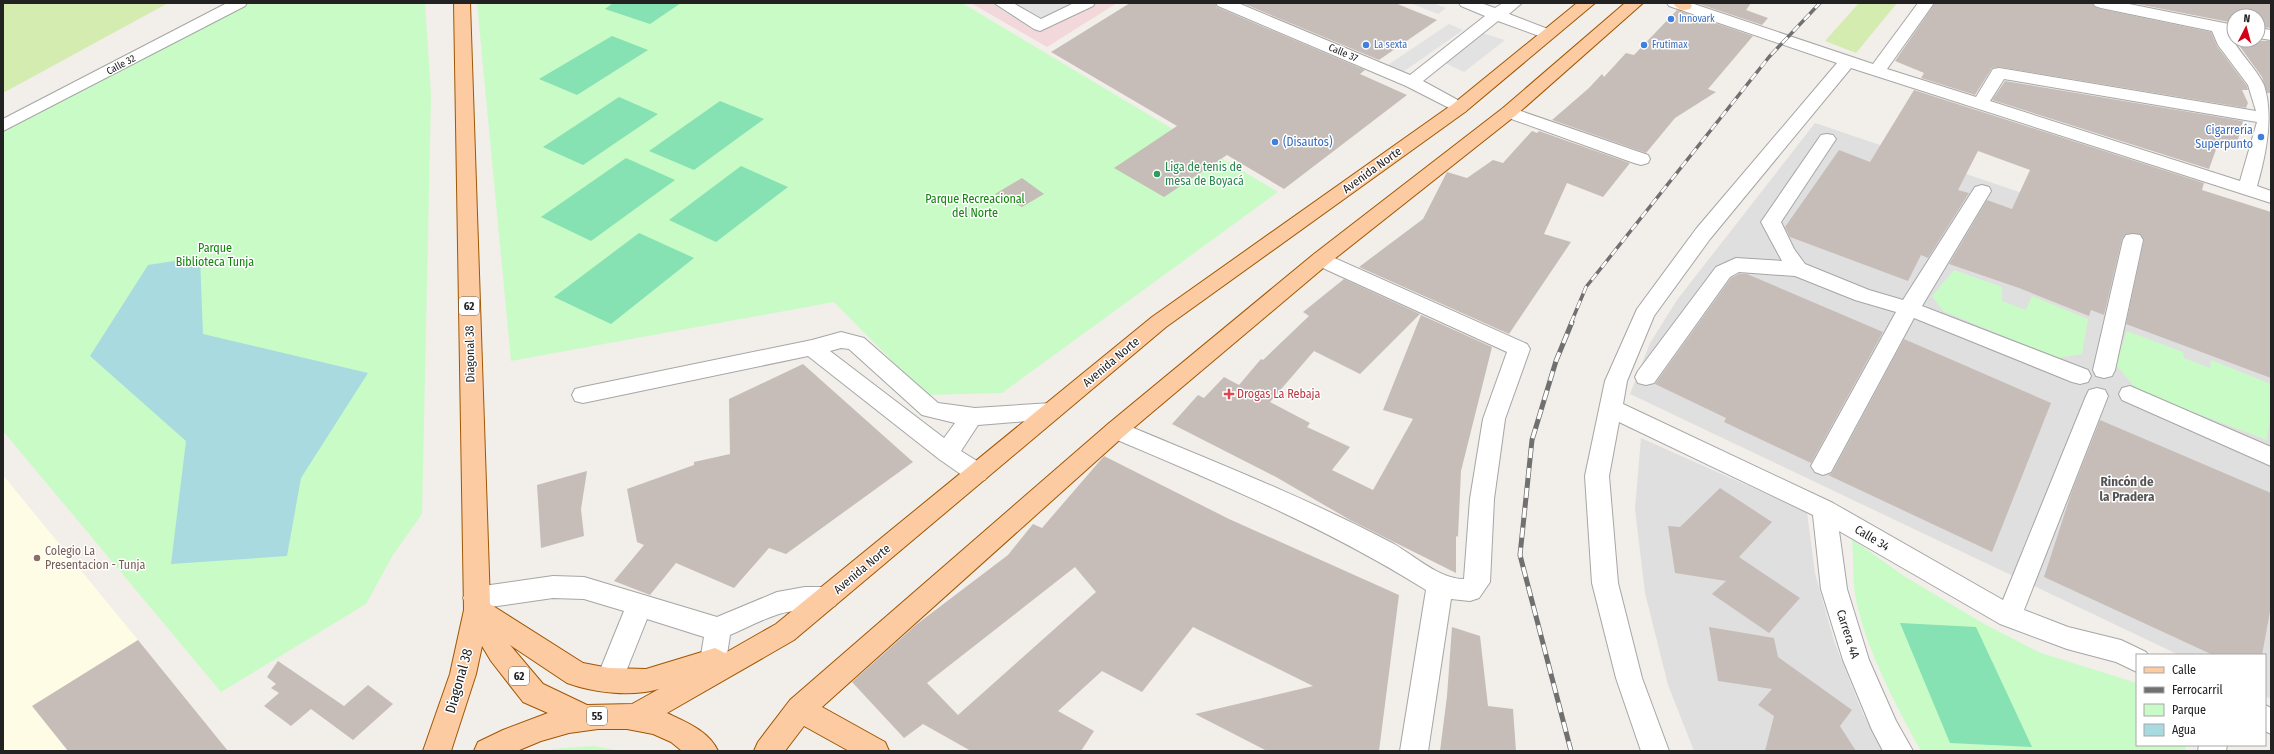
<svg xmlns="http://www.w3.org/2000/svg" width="2274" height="754" font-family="'Fira Sans Condensed',sans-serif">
<rect width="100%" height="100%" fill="#f2eee9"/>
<g fill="#e0dfdf">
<polygon points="1815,123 2271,277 2271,699 2265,696 2265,655 2179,655 1630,394 1650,343 1677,300"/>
<polygon points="1641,438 1807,512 1815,573 1834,641 1863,714 1883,751 1694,751 1668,685 1645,593 1635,509"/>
</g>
<polygon fill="#f2d8da" points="971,3 1117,3 1047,47"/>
<polygon fill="#fffce5" points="3,475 138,640 228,751 3,751"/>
<g fill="#d4ecaf">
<polygon points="3,3 168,3 3,93"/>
<polygon points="1859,3 1897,3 1856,53 1825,41"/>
</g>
<g fill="#c9fbc7">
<polygon points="238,3 425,3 431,96 422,514 393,555 366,604 221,692 3,431 3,126"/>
<polygon points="477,3 962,3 1278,192 1002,393 926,395 834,302 511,361"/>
<polygon points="1954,270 2002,287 2002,301 2026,310 2032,296 2088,319 2082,354 2057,358 1943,311 1932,296"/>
<polygon points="2127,331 2183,352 2184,358 2210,368 2211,360 2271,384 2271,411 2267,440 2138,391 2116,365"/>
<path d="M 1852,539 L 1904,576 L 1984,624 L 2041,653 L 2137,683 L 2137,745 L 2186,745 L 2185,751 L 1921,751 C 1896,706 1867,651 1856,600 C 1852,581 1854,559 1852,539 Z"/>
<polygon points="593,746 621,751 547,751 553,749"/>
</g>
<g fill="#86e1b3">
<polygon points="613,3 681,3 650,24 605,9"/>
<polygon points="612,36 648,50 577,95 539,79"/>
<polygon points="619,97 658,114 583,165 543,147"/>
<polygon points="720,101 764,119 694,170 649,151"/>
<polygon points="626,158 675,180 591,241 541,217"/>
<polygon points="741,166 788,187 716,242 669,220"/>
<polygon points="639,233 694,258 611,324 554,297"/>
<polygon points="1900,623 1976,627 2032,747 1950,743"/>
</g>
<g fill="#e2e2e2">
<polygon points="990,3 1089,3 1034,30"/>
<polygon points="1410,3 1433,3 1446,8 1438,14"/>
<polygon points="1449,24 1463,30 1400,74 1385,67"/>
<polygon points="1479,32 1505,40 1464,72 1443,62"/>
</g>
<polygon fill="#a9dae0" points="200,257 203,334 368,373 301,478 287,556 171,564 186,441 90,356 148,265"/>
<g fill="#c7bdb8" fill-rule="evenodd">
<polygon points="1130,3 1215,3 1217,7 1365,70 1360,74 1407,95 1284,189 1227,155 1164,197 1114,168 1177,126 1051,52"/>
<polygon points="1242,3 1395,3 1437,20 1379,60"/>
<polygon points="1696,3 1751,3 1746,10 1768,18 1762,25"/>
<polygon points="1935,3 2092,3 2095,7 2101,9 2211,32 2217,46 2247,86 2248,90 2242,90 2248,103 2246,108 1999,67 1992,68 1975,95 1921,78 1924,73 1895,61"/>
<polygon points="2132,3 2271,3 2271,28 2258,27 2258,16 2234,16 2234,23"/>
<polygon points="1677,10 1753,36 1708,89 1716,92 1675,118 1646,153 1552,120 1589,88 1602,74 1604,77 1626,53 1634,55"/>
<polygon points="2235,40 2271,41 2271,93 2267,93 2262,77"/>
<polygon points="2005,81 2243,121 2236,147 2219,141 2209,169 1992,100"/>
<polygon points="1914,90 2204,183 2202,190 2271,212 2271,378 2126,324 2144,240 2140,234 2126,234 2122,239 2104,315 2091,310 2089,316 2019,288 1949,264 1987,200 2012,209 2030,170 1978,151 1958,190 1969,193 1928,258 1921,255 1908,281 1790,237 1785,227 1839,150 1870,162"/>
<polygon points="1532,131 1537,133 1539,131 1630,163 1603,197 1567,183 1544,234 1571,242 1509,334 1359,267 1423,219 1447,172 1467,178 1493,160 1503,163"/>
<polygon points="1022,178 1044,194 1022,207 995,194"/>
<polygon points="1739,274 1747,274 1883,332 1811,463 1724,422 1726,418 1655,384 1731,278"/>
<polygon points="1344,279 1420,314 1360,374 1314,351 1270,402 1310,423 1307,427 1350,447 1332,470 1373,490 1413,419 1383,410 1421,315 1492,347 1461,471 1458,537 1456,536 1456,573 1350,520 1276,477 1172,424 1198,395 1204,398 1224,377 1239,385 1261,359 1263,360 1309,316 1303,312"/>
<polygon points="1904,339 2051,403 1992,552 1828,475 1832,473"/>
<polygon points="803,364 913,462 786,554 769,548 734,588 676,563 650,595 614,581 644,545 637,542 627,489 694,465 694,462 730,454 729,399"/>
<polygon points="2100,420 2271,493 2271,606 2262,655 2213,655 2044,577 2072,491"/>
<path d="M 1104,456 L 1229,519 L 1399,595 L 1379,751 L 1267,751 L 1195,714 L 1313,686 L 1193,627 L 1142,692 L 1102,671 L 1058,711 L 1094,731 L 1081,751 L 971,751 L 923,724 L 904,738 L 852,682 L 917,624 L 1008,555 L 1033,524 L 1042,528 ZM 1075,567 L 1096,592 L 958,715 L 927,683 Z"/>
<polygon points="587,471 581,509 584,536 541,548 537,485"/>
<polygon points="1720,488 1772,522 1739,557 1800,598 1769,633 1712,594 1726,581 1675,573 1668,526 1680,527"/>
<polygon points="1452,627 1480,636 1488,706 1513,709 1516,751 1440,751 1447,696"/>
<polygon points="1709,627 1774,638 1778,657 1852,710 1840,726 1856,751 1765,751 1774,716 1758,705 1772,689 1718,681"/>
<polygon points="138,640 228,751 68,751 32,706"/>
<polygon points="278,661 344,706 368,685 393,704 353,740 311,709 291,726 264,706 279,693 271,688 276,684 267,677"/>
</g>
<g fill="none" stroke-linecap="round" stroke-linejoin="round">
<defs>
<g id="minor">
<polygon points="227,3 247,3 245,6 3,131 3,119"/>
<polygon points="994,3 1013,3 1041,19 1074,3 1095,3 1093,6 1040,31 1034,29"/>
<polygon points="1216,3 1238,3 1410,75 1485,16 1461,6 1459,3 1481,3 1495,8 1503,3 1522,3 1509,14 1553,31 1555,34 1553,37 1547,39 1498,21 1423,81 1465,104 1468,108 1465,112 1459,113 1406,86 1218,6"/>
<path d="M 1667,3 L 1691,3 L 1873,64 L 1918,3 L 1934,3 L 1887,69 L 1976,97 L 1993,69 L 1999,68 L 2256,111 L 2248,85 L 2218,45 L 2212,31 L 2101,8 L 2095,6 L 2093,3 L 2124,3 L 2234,25 L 2234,35 L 2230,34 C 2238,53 2255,66 2264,85 C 2274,116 2266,155 2257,186 L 2271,191 L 2271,203 L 1851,68 L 1710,239 L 1654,316 L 1627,381 L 1623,404 L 1833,503 L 2003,600 L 2086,396 L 2089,390 L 2097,388 L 2105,390 L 2108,396 L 2024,610 L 2068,627 L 2121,640 L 2146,652 L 2148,655 L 2137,655 L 2137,672 L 2116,662 L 2067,649 L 2000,624 L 1839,531 L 1847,589 L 1869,660 L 1896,721 L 1913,751 L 1883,751 L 1872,730 L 1843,660 L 1821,589 L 1813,515 L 1619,422 L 1609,476 L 1618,583 L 1642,678 L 1669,751 L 1641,751 L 1616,678 L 1592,583 L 1585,476 L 1605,381 L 1637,309 L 1696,229 L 1837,63 L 1669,6 ZM 2004,79 L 2257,122 L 2240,181 L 1990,101 Z"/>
<polygon points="2258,28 2271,30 2271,40 2258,38"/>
<polygon points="1509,107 1648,155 1650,159 1648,163 1641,165 1634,163 1503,116 1500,112 1503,108"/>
<polygon points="1827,134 1833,135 1836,139 1781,222 1794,249 1805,264 1869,290 1903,300 1975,187 1982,185 1989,187 1991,191 1922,306 2088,370 2091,376 2088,382 2080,384 2072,382 1914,318 1831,472 1823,475 1815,472 1811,466 1896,312 1855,300 1795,276 1739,272 1730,277 1654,383 1646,385 1638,383 1635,377 1638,371 1716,267 1736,258 1782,261 1761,222 1821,135"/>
<polygon points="2133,234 2140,235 2143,240 2115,370 2112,376 2104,378 2096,376 2093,370 2123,240 2126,235"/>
<path d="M 1321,252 L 1527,344 L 1530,349 L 1505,419 L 1494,499 L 1490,582 L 1479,598 L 1470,601 L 1451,599 L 1428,751 L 1400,751 L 1426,590 C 1324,526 1218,483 1108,436 L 1105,430 L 1108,424 L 1116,421 L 1124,424 C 1215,462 1307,498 1394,544 C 1415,556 1439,579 1464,579 L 1470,499 L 1483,419 L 1507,352 L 1314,264 L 1311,259 L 1314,254 Z"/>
<path d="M 841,332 L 864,338 L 938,403 L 975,408 L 1051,403 L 1059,405 L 1062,411 L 1059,417 L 1051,419 L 978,425 L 961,451 L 985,466 L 989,473 L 985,480 L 977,482 L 969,480 L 939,459 L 808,356 L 583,403 L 575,401 L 572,395 L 575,389 L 583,387 L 812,340 ZM 841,348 L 849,349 L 922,415 L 955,423 L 944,438 L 830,351 Z"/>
<polygon points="2130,386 2271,447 2271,466 2122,400 2119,394 2122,388"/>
<path d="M 553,576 L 584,577 L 717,617 L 777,592 L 805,587 L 826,587 L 835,590 L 839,598 L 835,606 C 817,612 798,608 779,614 C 763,619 746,628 730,635 L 726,661 L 722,669 L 713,673 L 704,669 L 700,661 L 704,637 L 647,619 L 619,689 L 609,692 L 599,689 L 596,680 L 624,611 L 584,599 L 553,598 L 476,609 L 467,606 L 463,598 L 467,590 L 476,587 Z"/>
<polygon points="2265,705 2271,708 2271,734 2265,731"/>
<polygon points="2199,745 2227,745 2226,751 2198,751"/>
</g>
<g id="major">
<path d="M 454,3 L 470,3 L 490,604 L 583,663 L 609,668 L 646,669 L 715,648 L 725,653 L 776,624 L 1152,317 L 1453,104 L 1577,3 L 1595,3 L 1465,112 L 1166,327 L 794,640 L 667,713 C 686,722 709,731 718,751 L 682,751 L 671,742 L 653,734 L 627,729 L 598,729 L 569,733 L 541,741 L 517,751 L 474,751 L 478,742 L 503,730 L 548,713 L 523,702 L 491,661 L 482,646 L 476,674 L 451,751 L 423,751 L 450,674 L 464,610 ZM 510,645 L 567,683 C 595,693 631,697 659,689 L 632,704 L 587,705 L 543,684 Z"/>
<polygon points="1625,3 1643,3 1515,116 1328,264 1124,436 822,707 885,742 889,751 849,751 804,726 785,751 754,751 758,742 790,700 1108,424 1314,254 1503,108"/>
<path d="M 1673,3 L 1690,3 L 1692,6 L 1690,9 C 1682,11 1678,10 1673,3 Z"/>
</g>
</defs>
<use href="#minor" stroke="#a6a6a6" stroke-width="2"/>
<use href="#major" stroke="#a05700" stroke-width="2"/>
<use href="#minor" fill="#fff" fill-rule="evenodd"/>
<use href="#major" fill="#fdcba2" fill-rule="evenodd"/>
<defs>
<polyline id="rail-far1" points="1571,323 1586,287 1769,57 1820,3"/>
<polyline id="rail" points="1571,751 1520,555 1532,440 1556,361 1572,322"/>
</defs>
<use href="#rail-far1" stroke="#707070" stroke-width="3.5"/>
<use href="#rail" stroke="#707070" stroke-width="5"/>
<use href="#rail-far1" stroke="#fff" stroke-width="2.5" stroke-dasharray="8" stroke-linecap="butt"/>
<use href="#rail" stroke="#fff" stroke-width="3.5" stroke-dasharray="10" stroke-linecap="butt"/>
</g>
<g fill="#3f7fe0" stroke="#fff" stroke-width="1.5">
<circle cx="1671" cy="19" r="4"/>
<circle cx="1366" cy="45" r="4"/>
<circle cx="1644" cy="45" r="4"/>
<circle cx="2261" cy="137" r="4"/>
<circle cx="1275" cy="142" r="4"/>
</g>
<circle fill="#2e9e5b" stroke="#fff" stroke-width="1.5" cx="1157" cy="174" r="4"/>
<path fill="#e0444e" stroke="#fff" stroke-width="1.5" d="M1227 388h4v4h4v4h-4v4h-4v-4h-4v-4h4z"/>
<circle fill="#8d6e63" stroke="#fff" stroke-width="1.5" cx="37" cy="558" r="4"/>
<g text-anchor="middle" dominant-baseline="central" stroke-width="3" stroke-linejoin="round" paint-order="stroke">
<g font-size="10" fill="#366cbe" stroke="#fff" text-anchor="start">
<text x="1679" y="19">Innovark</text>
<text x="1374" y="45">La sexta</text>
<text x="1652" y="45">Frutimax</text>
</g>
<g font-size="10" fill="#222" stroke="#fff">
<text transform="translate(1343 53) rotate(23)">Calle 37</text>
<text transform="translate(121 65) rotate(-28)">Calle 32</text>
</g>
<g fill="#fff" stroke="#646464" stroke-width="1">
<rect x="459" y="297" width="20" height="18" rx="3"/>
<rect x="509" y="667" width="20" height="18" rx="3"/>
<rect x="587" y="707" width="20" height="18" rx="3"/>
</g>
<g font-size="11" font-weight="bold" fill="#222">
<text x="469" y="306">62</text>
<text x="519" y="676">62</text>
<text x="597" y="716">55</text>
</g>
<g font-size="12" fill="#366cbe" stroke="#fff" text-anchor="end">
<text x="2253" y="130">Cigarrería<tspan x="2253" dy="14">Superpunto</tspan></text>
<text x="1283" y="142" text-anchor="start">(Disautos)</text>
</g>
<g font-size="12" fill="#27864d" stroke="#fff" text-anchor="start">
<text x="1165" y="167">Liga de tenis de<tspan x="1165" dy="14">mesa de Boyacá</tspan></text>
</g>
<g font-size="12" fill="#222" stroke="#fff">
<text transform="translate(1372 170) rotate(-36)">Avenida Norte</text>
<text transform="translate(470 354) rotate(-91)">Diagonal 38</text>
<text transform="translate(1111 362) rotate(-40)">Avenida Norte</text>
<text transform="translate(1872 538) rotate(31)">Calle 34</text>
<text transform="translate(862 569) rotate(-40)">Avenida Norte</text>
<text transform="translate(1848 634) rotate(72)">Carrera 4A</text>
</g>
<g font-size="12" fill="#0f850a" stroke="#fff">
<text x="975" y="199">Parque Recreacional<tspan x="975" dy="14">del Norte</tspan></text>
<text x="215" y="248">Parque<tspan x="215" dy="14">Biblioteca Tunja</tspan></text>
</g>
<g font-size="12" fill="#be3a42" stroke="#fff" text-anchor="start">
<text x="1237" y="394">Drogas La Rebaja</text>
</g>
<g font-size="12" fill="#785e54" stroke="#fff" text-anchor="start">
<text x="45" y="551">Colegio La<tspan x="45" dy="14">Presentacion - Tunja</tspan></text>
</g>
<g font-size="13" font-weight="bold" fill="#555" stroke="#fff">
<text x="2127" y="481">Rincón de<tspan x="2127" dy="15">la Pradera</tspan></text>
</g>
<g font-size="14" fill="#222" stroke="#fff">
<text transform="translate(459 681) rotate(-74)">Diagonal 38</text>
</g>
</g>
<rect width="2274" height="754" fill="none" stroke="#222222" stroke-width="8"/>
<rect x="2136" y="654" width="130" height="92" fill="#ffffff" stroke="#a7a7a7"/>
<rect x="2144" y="667" width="20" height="6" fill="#fdcba2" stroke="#a7a7a7"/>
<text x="2172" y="674" font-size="12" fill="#222222">Calle</text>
<rect x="2144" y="687" width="20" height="6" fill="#707070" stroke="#a7a7a7"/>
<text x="2172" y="694" font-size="12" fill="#222222">Ferrocarril</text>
<rect x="2144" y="704" width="20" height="12" fill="#c9fbc7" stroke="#a7a7a7"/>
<text x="2172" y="714" font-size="12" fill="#222222">Parque</text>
<rect x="2144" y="724" width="20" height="12" fill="#a9dae0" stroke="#a7a7a7"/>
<text x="2172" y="734" font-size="12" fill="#222222">Agua</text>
<g transform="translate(2246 28) rotate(6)"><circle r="19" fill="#ffffff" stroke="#a7a7a7"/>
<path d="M0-3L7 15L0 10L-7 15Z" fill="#d4001a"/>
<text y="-6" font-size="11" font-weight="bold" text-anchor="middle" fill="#222222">N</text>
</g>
</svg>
